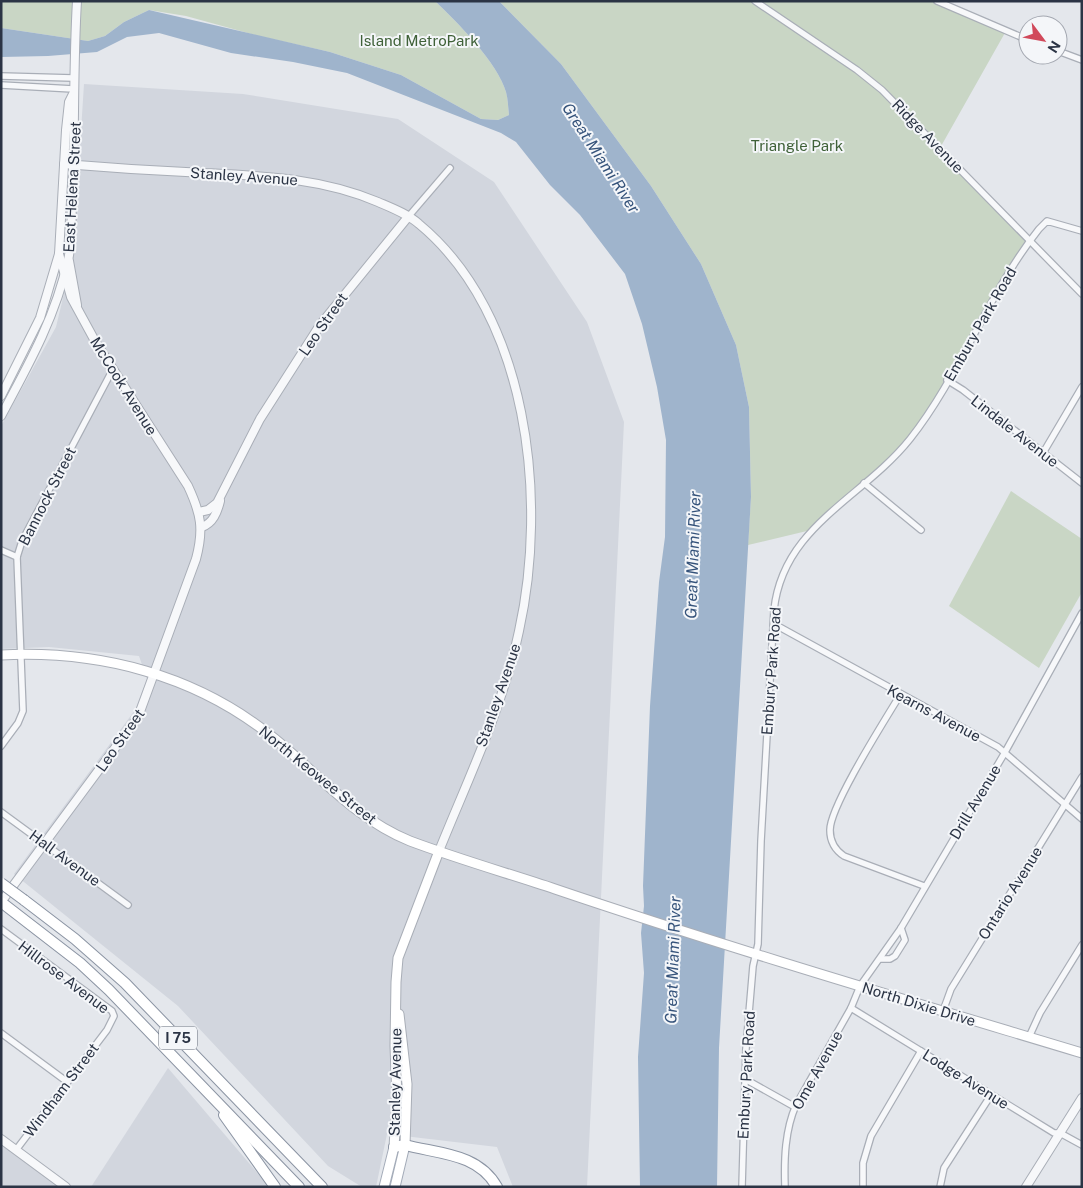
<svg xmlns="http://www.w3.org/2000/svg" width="1083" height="1188" font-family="'Public Sans',sans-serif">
<rect width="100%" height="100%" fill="#e4e7ec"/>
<g fill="#d2d6de">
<polygon points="84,84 243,94 398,119 494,182 587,322 624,422 587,1187 513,1187 497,1147 387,1134 376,1187 362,1187 328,1166 178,1006 14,874 135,710 147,679 139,656 49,647 1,649 1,426 56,327 73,256"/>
<polygon points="168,1068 266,1183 269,1187 91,1187"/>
<polygon points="1,1143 65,1187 1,1187"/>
</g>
<g fill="#c9d6c5">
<path d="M 1,1 L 435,1 C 457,22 498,63 506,92 C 508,99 508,108 509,115 L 498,120 L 481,119 L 401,75 L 330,52 L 259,36 L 186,16 L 149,10 L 124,22 L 105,36 L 88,41 L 1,28 Z"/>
<polygon points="499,1 937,1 1006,31 940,148 1029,240 947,380 908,441 811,530 748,545 751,497 749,407 736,345 701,264 651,186 561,64"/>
<polygon points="1011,491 1082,539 1082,592 1039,668 949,606"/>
</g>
<path fill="#9fb4cc" d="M 435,1 L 499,1 L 561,64 L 651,186 L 701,264 L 736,345 L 749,407 L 751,497 L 719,1048 L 717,1187 L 640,1187 L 638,1057 L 644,973 L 641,933 L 644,906 L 643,886 L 650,706 L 659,582 L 665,537 L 666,440 L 657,387 L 642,324 L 625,274 L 580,215 L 550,185 L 516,142 L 501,133 L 347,73 L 293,62 L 231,53 L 159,33 L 127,37 L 97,52 L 48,56 L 1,57 L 1,28 L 88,41 L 105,36 L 124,22 L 149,10 L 330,52 L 401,75 L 481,119 L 498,120 L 509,115 C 508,107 508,99 506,92 C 498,63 457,22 435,1 Z"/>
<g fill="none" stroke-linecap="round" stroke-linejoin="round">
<defs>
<g id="minor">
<polyline points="755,1 857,70 882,90 1082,294"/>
<polyline points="937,1 1028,40"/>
<polyline points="1058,51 1082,60"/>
<polyline points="1,76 73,78"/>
<polyline points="1,85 73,89"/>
<polyline points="408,217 450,168"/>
<polyline points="947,380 963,390 1082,483"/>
<polyline points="1043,453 1082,387"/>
<polyline points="864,483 921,530"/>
<polyline points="1,550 17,557"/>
<polyline points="774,624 998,747 1082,819"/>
<path d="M 900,695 C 885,720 830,806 830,830 C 830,841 835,850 844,856 L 924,886"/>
<polyline points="1,746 18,723 23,711 17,557 22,541 113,369"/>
<polyline points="1,812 128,905"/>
<polyline points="1,929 112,1011 114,1016 107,1030 16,1150"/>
<polyline points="881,959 890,959 895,956 905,940 901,928"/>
<polyline points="851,1008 1054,1133 1060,1133 1082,1145"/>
<polyline points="943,1011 951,989 1082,777"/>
<polyline points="1,1033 66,1081"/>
<polyline points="1029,1037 1040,1013 1082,945"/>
<polyline points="745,1079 795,1107"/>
<path d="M 742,1187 L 746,1048 L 753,966 L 758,944 L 761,841 L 774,610 C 783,526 862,499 910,439 C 960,376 988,293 1039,229 L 1047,221 L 1082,231"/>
<path d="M 785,1187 C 784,1159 785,1130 796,1105 L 851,1008 L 860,986 L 901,928 L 1004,754 L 1082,613"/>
<polyline points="863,1187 863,1163 871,1136 921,1051"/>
<polyline points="940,1187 944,1168 991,1095"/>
</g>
<g id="tertiary">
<path d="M 64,164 C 111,168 158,171 204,173 C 264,176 322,178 378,202 C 392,208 408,214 419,224 C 529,315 548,500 519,631 C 503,707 468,779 439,851"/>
<polyline points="69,261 77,305"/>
<polyline points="1,396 40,318 59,254 66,130 69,102 73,94"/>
<path d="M 1,416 C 28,366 56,316 68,260 C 73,241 71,218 72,199 C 75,133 73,67 77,1"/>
<polyline points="199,512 208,510 217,503 260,419 320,325 408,217"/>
<path d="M 202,527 C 213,523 217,513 220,501"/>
<path d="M 1,902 L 138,717 L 196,559 C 204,529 201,514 188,486 L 95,341 L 71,297 L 59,254"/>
<polyline points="1,1139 66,1187"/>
<polyline points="1026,1187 1082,1098"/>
</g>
<g id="secondary">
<path d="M 1,655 C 100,650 197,675 275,739 C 319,775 357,820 410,841 C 458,859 507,873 555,889 C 729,948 906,1000 1082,1053"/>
<polyline points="399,1014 407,1084 405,1145"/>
<polyline points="394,1147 397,1099 395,1046 396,982 398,958 439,851"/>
</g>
<g id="primary">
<polyline points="384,1187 394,1147"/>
<polyline points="395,1187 405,1145"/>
</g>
<g id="motorway">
<polyline points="24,900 75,939 125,983 322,1187"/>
<polyline points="1,902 80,963 109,990 299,1187"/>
<polyline points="224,1115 275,1187"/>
<path d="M 394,1147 L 405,1145 C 439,1154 478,1153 497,1187"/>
</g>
</defs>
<use href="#minor" stroke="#a9aeb7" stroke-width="8"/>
<use href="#tertiary" stroke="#a9aeb7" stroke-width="10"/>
<use href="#secondary" stroke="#a9aeb7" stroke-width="11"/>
<use href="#primary" stroke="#a3abb8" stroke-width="11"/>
<use href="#motorway" stroke="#8b94a3" stroke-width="12"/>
<use href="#minor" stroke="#f7f8fa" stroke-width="5.5"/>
<use href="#tertiary" stroke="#f7f8fa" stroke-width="8"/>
<use href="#secondary" stroke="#fff" stroke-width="9"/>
<use href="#primary" stroke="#fff" stroke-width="9"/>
<use href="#motorway" stroke="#fff" stroke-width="10"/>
<defs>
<polyline id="motorway-bridge" points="1,883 24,900"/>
</defs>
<use href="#motorway-bridge" stroke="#8b94a3" stroke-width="12" stroke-linecap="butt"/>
<use href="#motorway-bridge" stroke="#fff" stroke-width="10"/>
</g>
<g text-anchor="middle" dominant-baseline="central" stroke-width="4" stroke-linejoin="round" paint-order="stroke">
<rect fill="#f4f6f9" stroke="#676e7b" stroke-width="1" x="159" y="1026.5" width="38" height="23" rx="4"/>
<g font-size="14" font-weight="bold" fill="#2b3445">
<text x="178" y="1038">I 75</text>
</g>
<g font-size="15" fill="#3f6138" stroke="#f4f6f9">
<text x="419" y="40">Island MetroPark</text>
<text x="797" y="145">Triangle Park</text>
</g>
<g font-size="15" fill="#2b3445" stroke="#f4f6f9">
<text transform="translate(928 136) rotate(46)">Ridge Avenue</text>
<text transform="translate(244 176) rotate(4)">Stanley Avenue</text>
<text transform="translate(72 187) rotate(-87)">East Helena Street</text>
<text transform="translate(323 324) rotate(-55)">Leo Street</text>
<text transform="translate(980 324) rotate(-60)">Embury Park Road</text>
<text transform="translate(124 386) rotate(58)">McCook Avenue</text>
<text transform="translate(1015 431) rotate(38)">Lindale Avenue</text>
<text transform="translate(47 496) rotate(-63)">Bannock Street</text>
<text transform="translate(771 671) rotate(-86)">Embury Park Road</text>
<text transform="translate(498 695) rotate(-71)">Stanley Avenue</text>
<text transform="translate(934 713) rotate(28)">Kearns Avenue</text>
<text transform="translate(120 740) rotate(-55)">Leo Street</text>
<text transform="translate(318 775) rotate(39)">North Keowee Street</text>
<text transform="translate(975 802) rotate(-59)">Drill Avenue</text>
<text transform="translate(65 858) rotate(36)">Hall Avenue</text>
<text transform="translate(1010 893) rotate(-58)">Ontario Avenue</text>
<text transform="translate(64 977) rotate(37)">Hillrose Avenue</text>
<text transform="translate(919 1004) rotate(17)">North Dixie Drive</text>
<text transform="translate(817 1070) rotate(-61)">Ome Avenue</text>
<text transform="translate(746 1075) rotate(-87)">Embury Park Road</text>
<text transform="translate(966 1079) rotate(32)">Lodge Avenue</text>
<text transform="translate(395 1082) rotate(-89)">Stanley Avenue</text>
<text transform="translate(61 1090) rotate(-53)">Windham Street</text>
</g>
<g font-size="16" font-style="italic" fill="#34527a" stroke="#f4f6f9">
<text transform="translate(601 158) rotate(57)">Great Miami River</text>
<text transform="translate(693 555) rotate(-88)">Great Miami River</text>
<text transform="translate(673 960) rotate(-88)">Great Miami River</text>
</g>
</g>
<rect width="1083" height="1188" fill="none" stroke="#2b3445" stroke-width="5"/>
<g transform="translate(1043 40) rotate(122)"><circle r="24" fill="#f4f6f9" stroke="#a4a8b1"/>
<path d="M0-4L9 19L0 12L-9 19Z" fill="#d1495b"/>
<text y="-8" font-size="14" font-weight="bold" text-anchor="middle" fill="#2b3445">N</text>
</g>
</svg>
